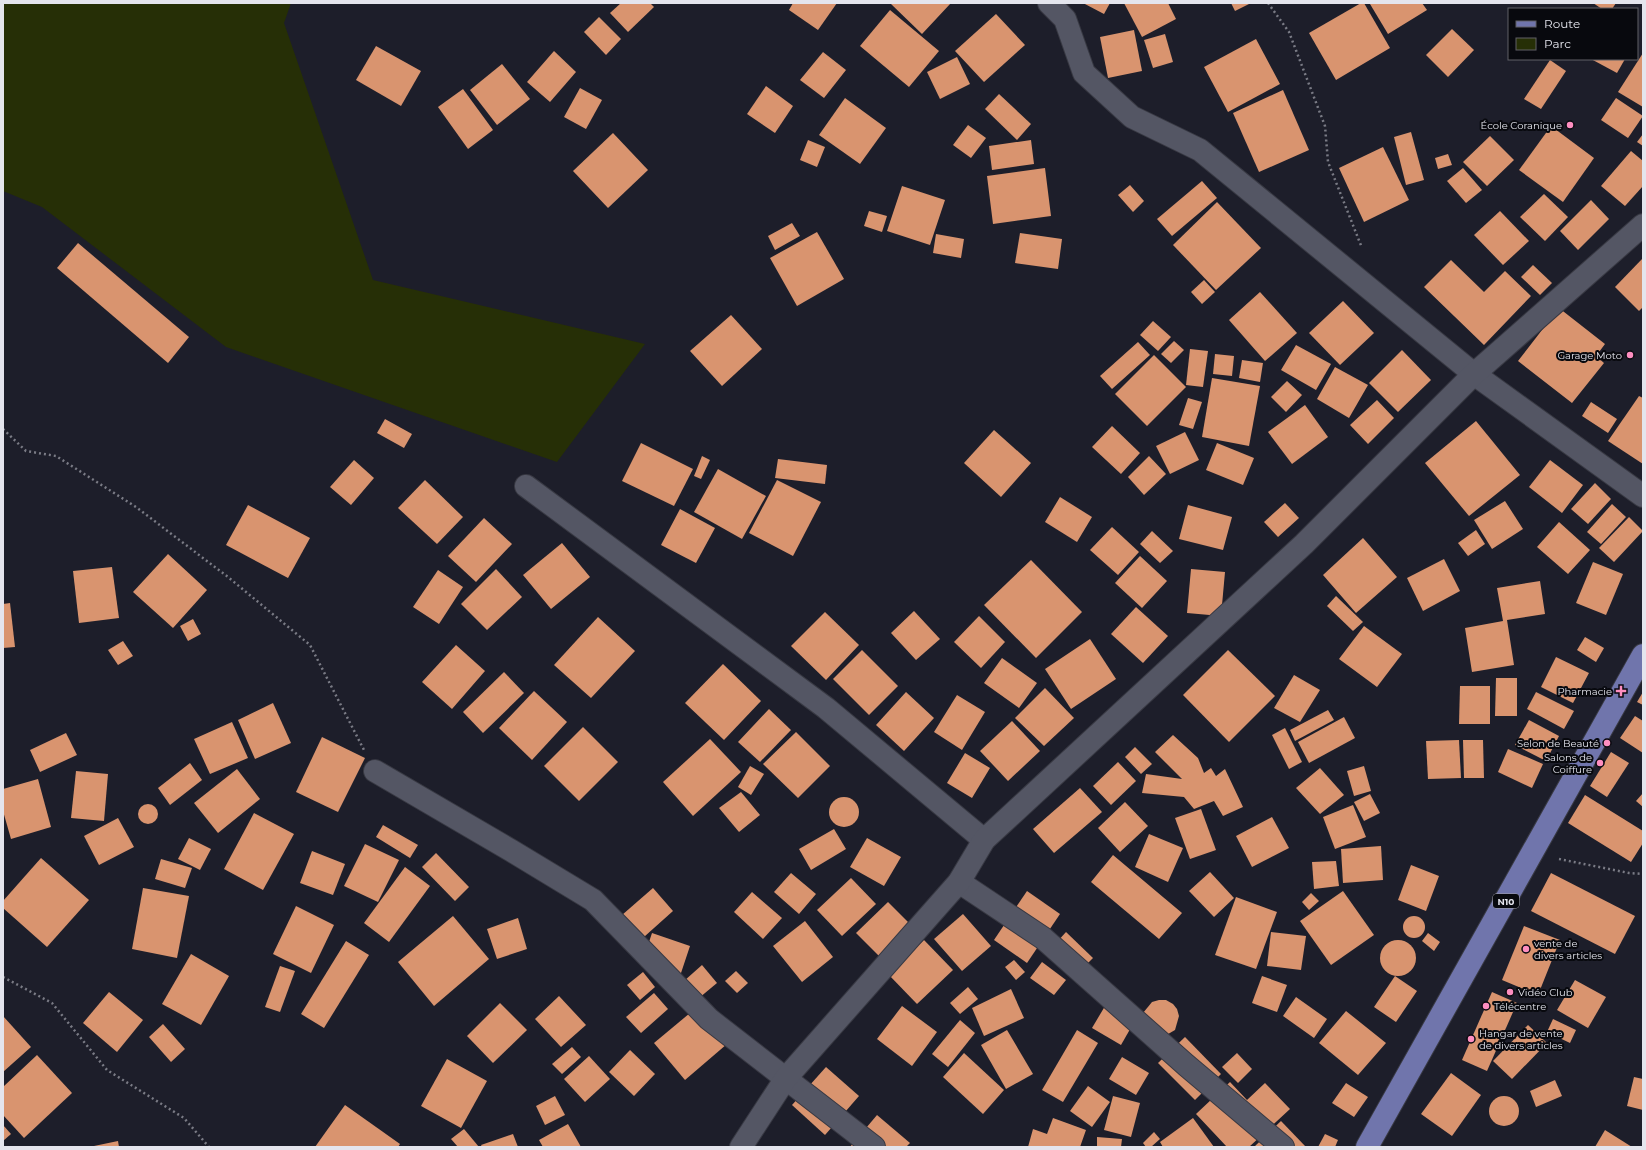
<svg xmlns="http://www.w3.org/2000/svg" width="1646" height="1150" font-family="Montserrat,sans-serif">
<rect width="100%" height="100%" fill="#1d1e2a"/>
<polygon fill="#262f06" points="3,3 291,3 284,23 373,280 645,344 557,462 226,347 42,207 3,191"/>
<g fill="#d9946f">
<polygon points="621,3 650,3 654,7 628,32 610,13"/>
<polygon points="793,3 837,3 818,30 789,10"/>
<polygon points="892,3 951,3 922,34 891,4"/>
<polygon points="1083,3 1110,3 1104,14"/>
<polygon points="1124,3 1168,3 1176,19 1142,37"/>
<polygon points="1231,3 1251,3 1235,11"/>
<polygon points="1361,3 1364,3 1390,48 1336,80 1309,33"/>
<polygon points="1372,3 1422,3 1427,10 1388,34 1370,4"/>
<polygon points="1593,3 1616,3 1612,9 1602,9"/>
<polygon points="890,10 939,51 909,87 860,46"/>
<polygon points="996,14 1025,45 984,82 955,51"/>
<polygon points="599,17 621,39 606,55 584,32"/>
<polygon points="1452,29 1474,50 1448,77 1426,55"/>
<polygon points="1134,30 1142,71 1108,78 1100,37"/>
<polygon points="1165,34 1173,62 1153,68 1144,40"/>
<polygon points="1256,39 1280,84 1228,112 1204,67"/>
<polygon points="376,46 421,71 401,106 356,80"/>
<polygon points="554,51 576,72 550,102 527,82"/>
<polygon points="823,52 846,70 824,98 800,80"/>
<polygon points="1643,53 1643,107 1618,92"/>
<polygon points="957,57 970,84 940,99 927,72"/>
<polygon points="1591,59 1625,59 1617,73"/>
<polygon points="1550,60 1566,71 1541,109 1524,99"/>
<polygon points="502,64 530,99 497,125 470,90"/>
<polygon points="766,86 793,106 775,133 747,114"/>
<polygon points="580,88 602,100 586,129 564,117"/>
<polygon points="463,89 493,130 468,149 438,107"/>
<polygon points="1283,90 1309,150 1259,172 1233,113"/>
<polygon points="999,94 1031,124 1017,140 985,109"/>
<polygon points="845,98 886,128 860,164 819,135"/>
<polygon points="1616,98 1643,116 1628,138 1601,120"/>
<polygon points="968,125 986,138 971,158 953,145"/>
<polygon points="1551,126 1594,158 1563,202 1519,170"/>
<polygon points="1411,132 1424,180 1406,185 1394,137"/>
<polygon points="613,133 648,170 608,208 573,171"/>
<polygon points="1643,134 1643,146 1637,142"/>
<polygon points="1490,136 1514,160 1487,186 1463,162"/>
<polygon points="808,140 825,147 817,167 800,160"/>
<polygon points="1031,140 1034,164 992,170 989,146"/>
<polygon points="1383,147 1409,200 1364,222 1339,168"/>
<polygon points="1631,151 1643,161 1643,186 1625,206 1601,186"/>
<polygon points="1448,154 1452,165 1438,169 1435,158"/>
<polygon points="1045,168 1051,216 993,224 987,176"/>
<polygon points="1463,168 1482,190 1466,203 1447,181"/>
<polygon points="1202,181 1217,198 1172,236 1157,219"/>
<polygon points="1130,185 1144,201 1133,212 1118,195"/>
<polygon points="902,186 945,200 930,245 887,231"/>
<polygon points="1544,194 1568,217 1545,241 1520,217"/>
<polygon points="1591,200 1609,219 1578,250 1560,231"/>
<polygon points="1217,202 1261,248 1216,290 1173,245"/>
<polygon points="869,211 887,216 882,232 864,226"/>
<polygon points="1500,211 1529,241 1503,265 1474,235"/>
<polygon points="792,223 800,236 775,250 768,236"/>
<polygon points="817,232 844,279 797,306 770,258"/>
<polygon points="1020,233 1062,239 1058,269 1015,263"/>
<polygon points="936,234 964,239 961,258 933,253"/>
<polygon points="78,243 189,337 168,363 57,268"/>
<polygon points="1643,258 1643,307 1639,311 1615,287"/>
<polygon points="1451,260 1484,292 1505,271 1531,296 1484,345 1424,287"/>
<polygon points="1533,265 1552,283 1540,295 1521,277"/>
<polygon points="1204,280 1215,292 1202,304 1191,292"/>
<polygon points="1260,292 1297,333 1265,361 1229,320"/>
<polygon points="1343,301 1374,333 1340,365 1309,333"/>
<polygon points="1559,308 1605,344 1596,356 1604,363 1572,403 1518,361"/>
<polygon points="731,315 762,349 722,386 690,351"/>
<polygon points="1153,321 1171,337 1158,351 1140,335"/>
<polygon points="1174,341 1184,350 1171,363 1161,354"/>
<polygon points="1138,342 1150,355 1112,389 1100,376"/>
<polygon points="1296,345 1331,364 1316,390 1281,370"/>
<polygon points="1190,349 1208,351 1203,387 1186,385"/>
<polygon points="1402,350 1431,380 1398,412 1369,383"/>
<polygon points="1215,354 1234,356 1232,376 1213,374"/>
<polygon points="1154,355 1186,387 1147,426 1115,394"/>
<polygon points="1242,360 1263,363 1260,382 1239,378"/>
<polygon points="1335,367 1368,385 1349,418 1317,399"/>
<polygon points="1212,378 1260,386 1249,446 1202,437"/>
<polygon points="1287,381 1302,395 1286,412 1271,397"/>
<polygon points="1639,396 1643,398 1643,464 1608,441"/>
<polygon points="1188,398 1202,402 1193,429 1179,425"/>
<polygon points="1377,400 1394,418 1368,444 1350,425"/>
<polygon points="1591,402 1617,419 1608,433 1582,416"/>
<polygon points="1305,405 1328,437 1292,464 1268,432"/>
<polygon points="385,419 412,434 404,448 377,433"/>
<polygon points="1476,421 1520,475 1469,516 1425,463"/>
<polygon points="1112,426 1140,453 1121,474 1092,447"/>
<polygon points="994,430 1031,463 1001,497 964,463"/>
<polygon points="1185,432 1199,460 1170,474 1156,446"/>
<polygon points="641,443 693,469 674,506 622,481"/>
<polygon points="1217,443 1254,458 1243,485 1206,470"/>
<polygon points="702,456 710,460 701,479 694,476"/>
<polygon points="1149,456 1166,474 1144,495 1128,477"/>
<polygon points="778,459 827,465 825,484 775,478"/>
<polygon points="354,460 374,478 351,505 330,487"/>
<polygon points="1550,460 1583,485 1562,513 1529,487"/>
<polygon points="718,469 766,496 742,539 694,512"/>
<polygon points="425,480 463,517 437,544 398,508"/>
<polygon points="777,480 821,502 793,556 749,533"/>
<polygon points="1595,483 1611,499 1588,524 1571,509"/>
<polygon points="1060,497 1092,517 1077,542 1045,522"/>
<polygon points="1505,501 1523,529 1492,549 1474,520"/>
<polygon points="1285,503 1299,518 1278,537 1264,522"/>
<polygon points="1612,504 1626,517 1601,544 1587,532"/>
<polygon points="248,505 310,538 288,578 226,545"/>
<polygon points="1188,505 1232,517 1223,550 1179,539"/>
<polygon points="680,509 715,528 696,563 661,545"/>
<polygon points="1629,517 1643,531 1614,562 1599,548"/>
<polygon points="484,518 512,544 476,582 448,556"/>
<polygon points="1559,522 1590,550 1568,574 1537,547"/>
<polygon points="1112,527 1139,552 1118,575 1090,550"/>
<polygon points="1476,530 1485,544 1468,556 1458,543"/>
<polygon points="1152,531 1173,551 1160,563 1140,544"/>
<polygon points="1363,538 1397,577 1356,613 1323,575"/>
<polygon points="562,543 590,577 551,609 523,575"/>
<polygon points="168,554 207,590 173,628 133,592"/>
<polygon points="1140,556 1167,581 1142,608 1115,583"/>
<polygon points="1444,559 1460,591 1423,611 1407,578"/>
<polygon points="1031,560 1082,612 1036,658 984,605"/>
<polygon points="1593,562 1623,574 1606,615 1576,603"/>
<polygon points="112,567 119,618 79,623 73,571"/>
<polygon points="496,569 522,597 487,630 461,604"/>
<polygon points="1191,569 1225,572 1221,616 1187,613"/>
<polygon points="438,570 463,587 439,624 413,607"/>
<polygon points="1540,581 1545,614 1507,620 1514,665 1472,672 1465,628 1503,621 1497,588"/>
<polygon points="1336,596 1363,622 1353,631 1327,606"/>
<polygon points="10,603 15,647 3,648 3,604"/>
<polygon points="1136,607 1168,636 1143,663 1111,634"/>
<polygon points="914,611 940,639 916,660 891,633"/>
<polygon points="825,612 859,645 826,680 791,646"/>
<polygon points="979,616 1005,642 981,668 954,642"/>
<polygon points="598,617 635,651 591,698 554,665"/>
<polygon points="193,619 201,634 188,641 180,626"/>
<polygon points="1364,626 1402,654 1377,687 1339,659"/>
<polygon points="1585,637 1604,648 1596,662 1577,650"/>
<polygon points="1090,639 1116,679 1071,709 1045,669"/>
<polygon points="123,641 133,656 118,665 108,650"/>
<polygon points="456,645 485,671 452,709 422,682"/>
<polygon points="862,650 898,686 869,715 833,679"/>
<polygon points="1228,650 1275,696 1229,742 1183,695"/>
<polygon points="1556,657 1589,673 1573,703 1541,687"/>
<polygon points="1002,658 1037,683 1019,708 984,683"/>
<polygon points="723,664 761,701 724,740 685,703"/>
<polygon points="504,672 524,693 483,733 463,712"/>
<polygon points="1294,675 1320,690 1300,722 1274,708"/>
<polygon points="1496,678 1517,678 1517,716 1495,716"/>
<polygon points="1460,686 1490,686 1490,724 1459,724"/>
<polygon points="1045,688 1074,718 1044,746 1015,718"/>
<polygon points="534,691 567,722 532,760 499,728"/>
<polygon points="906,692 934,718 904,751 876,725"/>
<polygon points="1536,692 1574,711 1564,729 1527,709"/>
<polygon points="1643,692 1643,705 1637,702"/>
<polygon points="957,695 985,712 962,750 934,732"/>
<polygon points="273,703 291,743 255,759 238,720"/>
<polygon points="769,709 791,730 760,762 738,742"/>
<polygon points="1328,710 1334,720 1295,741 1290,730"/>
<polygon points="1635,716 1643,721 1643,753 1620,738"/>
<polygon points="1344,717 1355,738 1309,763 1298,742"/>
<polygon points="1529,720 1559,736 1546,761 1515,745"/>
<polygon points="1012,721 1040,751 1008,781 980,751"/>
<polygon points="232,722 248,758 210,774 194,739"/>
<polygon points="583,727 618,762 579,801 544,766"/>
<polygon points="1285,728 1302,762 1289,769 1272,735"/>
<polygon points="796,732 830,766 798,798 763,764"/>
<polygon points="66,733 77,755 40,772 30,750"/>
<polygon points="1173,735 1198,758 1204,773 1211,768 1216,776 1225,769 1243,807 1223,816 1214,801 1194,809 1184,797 1142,793 1146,774 1182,779 1155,752"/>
<polygon points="322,737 365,758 338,812 296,792"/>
<polygon points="710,739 741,772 693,816 663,782"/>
<polygon points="1459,740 1461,778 1428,779 1426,741"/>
<polygon points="1463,740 1483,740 1484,778 1464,778"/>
<polygon points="1135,747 1152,764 1141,774 1125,757"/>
<polygon points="1508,749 1543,764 1532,788 1498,772"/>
<polygon points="1611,752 1629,763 1607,797 1590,786"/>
<polygon points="965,753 990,768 972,798 947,783"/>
<polygon points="1118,762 1136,781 1111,805 1093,786"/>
<polygon points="190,763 202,780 170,805 158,788"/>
<polygon points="750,766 764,774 751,795 738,787"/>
<polygon points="1364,766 1371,791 1354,796 1347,771"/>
<polygon points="1320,768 1344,795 1320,814 1296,788"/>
<polygon points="237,769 260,799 218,833 194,803"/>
<polygon points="76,771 108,774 104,821 71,818"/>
<polygon points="38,779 51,827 11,839 3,811 3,789"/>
<polygon points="1080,788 1102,812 1054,853 1033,829"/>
<polygon points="741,792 760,815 739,832 719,808"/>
<polygon points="1643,793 1643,807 1636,801"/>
<polygon points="1370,794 1380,813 1364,821 1354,802"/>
<polygon points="1585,795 1643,831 1643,843 1631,862 1568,823"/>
<circle cx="844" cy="812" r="15"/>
<polygon points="1125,802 1148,826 1120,852 1098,828"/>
<circle cx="148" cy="814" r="10"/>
<polygon points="1353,805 1366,837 1335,849 1323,817"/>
<polygon points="1201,809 1216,850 1190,859 1175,818"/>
<polygon points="254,813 294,834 263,890 224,869"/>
<polygon points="1272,817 1289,848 1252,867 1236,836"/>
<polygon points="118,818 134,847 99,865 84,836"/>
<polygon points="383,825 418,845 410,858 376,837"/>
<polygon points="834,829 846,849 811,870 799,849"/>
<polygon points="1149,834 1183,848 1168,882 1135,867"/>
<polygon points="189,838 211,849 200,870 178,859"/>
<polygon points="867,838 901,857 884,886 850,867"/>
<polygon points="365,844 399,860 378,902 344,886"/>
<polygon points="1381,846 1383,880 1343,883 1341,849"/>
<polygon points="312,851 345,864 333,895 300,883"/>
<polygon points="436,853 469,887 455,901 422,867"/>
<polygon points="1113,855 1182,913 1159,939 1091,882"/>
<polygon points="41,858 89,900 47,947 3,908 3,901"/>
<polygon points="161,859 192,868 185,888 155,879"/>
<polygon points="1336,861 1339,886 1314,889 1312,862"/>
<polygon points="1411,865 1439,876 1426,911 1398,900"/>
<polygon points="405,867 430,886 389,942 364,923"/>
<polygon points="1210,872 1234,898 1214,917 1189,891"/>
<polygon points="791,873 816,894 799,914 774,892"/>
<polygon points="1551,873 1635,916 1615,954 1531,911"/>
<polygon points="851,878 876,904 842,936 817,910"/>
<polygon points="143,888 189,896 177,958 132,949"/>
<polygon points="653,888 673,911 635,945 614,922"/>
<polygon points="1027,891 1060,914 1027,963 994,940"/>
<polygon points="1343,891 1374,935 1331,965 1300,921"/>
<polygon points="752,892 782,918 763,939 734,912"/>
<polygon points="1311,893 1319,901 1309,910 1302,902"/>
<polygon points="1236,897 1277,912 1256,969 1215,955"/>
<polygon points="888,902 911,925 879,956 856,933"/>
<polygon points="296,906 334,925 311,973 273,954"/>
<polygon points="963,914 991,946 962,971 934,939"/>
<polygon points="453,916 489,959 434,1006 398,962"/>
<circle cx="1414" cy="927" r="11"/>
<polygon points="518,918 527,949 497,959 487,929"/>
<polygon points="805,921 833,957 802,982 773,946"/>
<polygon points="1524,926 1560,940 1538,995 1502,980"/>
<polygon points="1066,932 1093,958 1073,978 1047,953"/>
<polygon points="1271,932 1306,936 1301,970 1267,966"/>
<polygon points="652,933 690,946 679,979 641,966"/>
<polygon points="1428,933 1440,942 1434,951 1422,941"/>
<circle cx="1398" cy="958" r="18"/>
<polygon points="924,940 953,970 917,1004 888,974"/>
<polygon points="346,941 369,955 324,1028 301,1014"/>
<polygon points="191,954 229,976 201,1025 162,1004"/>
<polygon points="1014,960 1025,972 1016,980 1005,967"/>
<polygon points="1042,962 1066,980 1054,995 1030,978"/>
<polygon points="702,965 717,983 699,998 684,981"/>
<polygon points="280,966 295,971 280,1012 265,1007"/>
<polygon points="736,971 748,983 737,993 725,981"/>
<polygon points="643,972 655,987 640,1000 627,985"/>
<polygon points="1262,976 1287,985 1277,1012 1252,1003"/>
<polygon points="1395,976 1417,991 1396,1022 1374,1007"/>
<polygon points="1575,980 1606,997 1588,1028 1557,1010"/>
<polygon points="968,987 978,999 960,1014 950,1003"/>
<polygon points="1011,989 1024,1018 984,1036 972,1008"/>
<polygon points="109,992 143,1020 117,1052 83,1023"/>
<polygon points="1492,992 1517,1003 1487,1071 1462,1060"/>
<polygon points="654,993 668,1009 641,1033 626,1017"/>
<polygon points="559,996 586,1025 561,1047 535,1019"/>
<polygon points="1296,997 1327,1019 1314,1038 1283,1016"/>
<polygon points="1159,1000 1166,1000 1173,1004 1177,1009 1179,1016 1175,1030 1163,1037 1143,1013 1152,1002"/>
<polygon points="1108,1001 1137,1017 1121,1045 1092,1028"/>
<polygon points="500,1003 527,1030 493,1063 467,1036"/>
<polygon points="902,1006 937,1032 912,1066 877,1039"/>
<polygon points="696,1008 727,1044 685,1080 654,1043"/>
<polygon points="1346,1011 1386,1043 1358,1075 1319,1043"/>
<polygon points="3,1016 31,1047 3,1072"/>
<polygon points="1553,1019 1576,1030 1570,1043 1547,1032"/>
<polygon points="960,1020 975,1033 948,1067 932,1054"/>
<polygon points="163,1024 185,1049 171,1062 149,1037"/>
<polygon points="1528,1025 1547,1043 1512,1079 1493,1061"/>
<polygon points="1007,1030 1033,1074 1006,1089 981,1045"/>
<polygon points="1077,1030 1098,1043 1063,1102 1042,1090"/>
<polygon points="1185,1037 1221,1074 1195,1100 1158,1063"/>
<polygon points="572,1047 581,1057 562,1074 552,1064"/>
<polygon points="630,1050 655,1074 634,1096 609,1072"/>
<polygon points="964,1053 1004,1090 983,1114 943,1077"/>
<polygon points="1237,1053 1252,1069 1238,1083 1222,1067"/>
<polygon points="37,1055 72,1093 24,1138 3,1115 3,1087"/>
<polygon points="589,1056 610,1079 585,1102 564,1079"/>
<polygon points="1122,1057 1149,1073 1136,1095 1109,1079"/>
<polygon points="447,1059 487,1081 461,1128 421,1106"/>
<polygon points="826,1067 859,1096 825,1135 792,1105"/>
<polygon points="1451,1073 1481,1095 1452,1136 1421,1114"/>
<polygon points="1634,1077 1643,1079 1643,1110 1627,1106"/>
<polygon points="1555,1080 1562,1096 1536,1107 1530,1091"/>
<polygon points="1230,1082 1247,1100 1265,1083 1290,1109 1249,1147 1227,1147 1196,1114"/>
<polygon points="1346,1083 1368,1097 1354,1117 1332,1103"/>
<polygon points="1088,1086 1110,1102 1092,1127 1070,1111"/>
<circle cx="1504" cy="1111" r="15"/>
<polygon points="555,1096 565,1115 545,1125 536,1106"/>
<polygon points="1113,1096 1140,1103 1131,1137 1104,1130"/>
<polygon points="345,1105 400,1144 398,1147 315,1147"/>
<polygon points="877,1115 910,1143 906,1147 850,1147"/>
<polygon points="1053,1118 1086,1130 1080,1147 1028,1147 1033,1129 1047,1134"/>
<polygon points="1193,1118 1214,1147 1163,1147 1160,1142"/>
<polygon points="1281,1121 1306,1147 1254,1147"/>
<polygon points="568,1124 581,1147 543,1147 539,1140"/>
<polygon points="3,1125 11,1134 3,1141"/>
<polygon points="464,1129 479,1147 458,1147 451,1139"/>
<polygon points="1605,1130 1632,1147 1595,1147"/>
<polygon points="1154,1132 1160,1139 1151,1147 1146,1147 1143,1143"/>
<polygon points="513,1134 518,1147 482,1147 481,1145"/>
<polygon points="1325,1134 1338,1140 1335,1147 1318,1147"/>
<polygon points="1097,1137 1122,1139 1121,1147 1097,1147"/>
<polygon points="118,1141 119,1147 94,1147 94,1146"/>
</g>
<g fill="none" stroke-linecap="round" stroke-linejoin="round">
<defs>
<g id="minor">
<polyline points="1049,3 1065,19 1084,73 1132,117 1200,150 1474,374 1643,496"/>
<polyline points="526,486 826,708 984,840"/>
<polyline points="375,771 512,851 593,900 709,1019 874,1147"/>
<polyline points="959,882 1043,938 1186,1065 1283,1147"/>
<polyline points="741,1147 786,1078 959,882 984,840 1304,544 1474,374 1643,225"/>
</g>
<polyline id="primary" points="1367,1147 1643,655"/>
</defs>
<use href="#minor" stroke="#383943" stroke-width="24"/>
<use href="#primary" stroke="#383943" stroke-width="24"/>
<g stroke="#7a7b85" stroke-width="2.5" stroke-dasharray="2 3" stroke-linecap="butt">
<polyline points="1268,3 1289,32 1325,126 1328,162 1362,248"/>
<polyline points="3,429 26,451 56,456 136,507 228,577 310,645 364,750"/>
<polyline points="1559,859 1629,873 1643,874"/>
<polyline points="3,977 52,1003 107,1070 184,1118 209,1147"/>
</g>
<use href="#minor" stroke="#545664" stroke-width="22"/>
<use href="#primary" stroke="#7075ac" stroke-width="22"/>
</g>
<g fill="#fd8ec0" stroke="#08090e" stroke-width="1.5">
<circle cx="1570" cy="125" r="4"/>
<circle cx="1630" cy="355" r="4"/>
<path d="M1619 685h4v4h4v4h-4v4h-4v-4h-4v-4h4z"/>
<circle cx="1607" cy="743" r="4"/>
<circle cx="1600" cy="763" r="4"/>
<circle cx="1526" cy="949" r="4"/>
<circle cx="1510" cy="992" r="4"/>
<circle cx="1486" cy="1006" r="4"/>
<circle cx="1471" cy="1039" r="4"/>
</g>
<g text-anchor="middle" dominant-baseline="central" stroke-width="4" stroke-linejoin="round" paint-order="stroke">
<rect fill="#08090e" stroke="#a2a3aa" stroke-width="1" x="1493" y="894" width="26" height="14" rx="3"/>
<g font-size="9" font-weight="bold" fill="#e4e5ed">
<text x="1506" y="901">N10</text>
</g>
<g font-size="10" fill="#e4e5ed" stroke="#08090e" text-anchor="end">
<text x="1562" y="125">École Coranique</text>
<text x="1622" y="355">Garage Moto</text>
<text x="1612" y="691">Pharmacie</text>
<text x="1599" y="743">Selon de Beauté</text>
<text x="1592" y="757">Salons de<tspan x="1592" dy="12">Coiffure</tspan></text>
<text x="1534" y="943" text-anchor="start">vente de<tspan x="1534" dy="12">divers articles</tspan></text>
<text x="1518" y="992" text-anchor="start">Vidéo Club</text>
<text x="1494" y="1006" text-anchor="start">Télécentre</text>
<text x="1479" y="1033" text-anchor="start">Hangar de vente<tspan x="1479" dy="12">de divers articles</tspan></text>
</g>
</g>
<rect width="1646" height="1150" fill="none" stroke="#e4e5ed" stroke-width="8"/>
<rect x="1508" y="8" width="130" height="52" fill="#08090e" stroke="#606167"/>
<rect x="1516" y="21" width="20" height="6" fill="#7075ac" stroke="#606167"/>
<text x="1544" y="28" font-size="12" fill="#e4e5ed">Route</text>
<rect x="1516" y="38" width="20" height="12" fill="#262f06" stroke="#606167"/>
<text x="1544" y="48" font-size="12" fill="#e4e5ed">Parc</text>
</svg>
